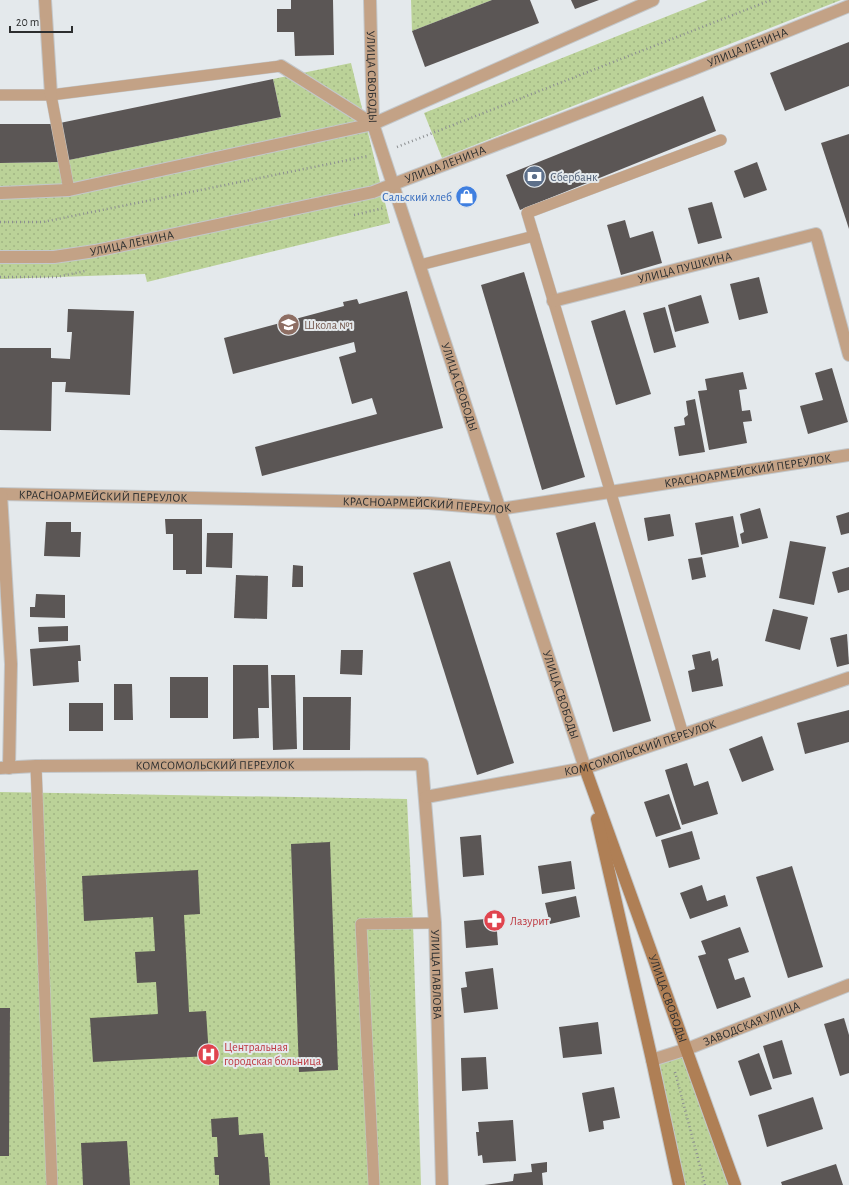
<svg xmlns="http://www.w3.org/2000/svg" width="849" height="1185" font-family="'Alegreya Sans',sans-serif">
<defs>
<pattern id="park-dots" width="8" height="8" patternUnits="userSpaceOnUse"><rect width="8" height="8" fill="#bbd298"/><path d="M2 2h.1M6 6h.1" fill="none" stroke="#a1b583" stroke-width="1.8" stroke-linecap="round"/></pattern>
</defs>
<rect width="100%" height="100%" fill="#e4e9ec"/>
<g fill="url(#park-dots)">
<polygon points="411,0 492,0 412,31"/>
<polygon points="708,0 841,0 442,158 424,113"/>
<polygon points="351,63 390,223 147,282 145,274 0,279 0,163 59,162 281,117 273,79"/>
<polygon points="0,792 407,799 413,923 421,1185 0,1185"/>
<polygon points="687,1049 735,1185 679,1185 652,1060"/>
</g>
<g fill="#5b5655">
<polygon points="291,0 333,0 334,55 295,56 294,32 277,32 277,9 291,9"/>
<polygon points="492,0 530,0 539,23 425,67 412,31"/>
<polygon points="571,0 599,0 575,9"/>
<polygon points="849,42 849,86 785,111 770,73"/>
<polygon points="273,79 281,117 59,162 0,163 0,124 55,124"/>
<polygon points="703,96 716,131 520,210 506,175"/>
<polygon points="849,134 849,229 821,143"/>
<polygon points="757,162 767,190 744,198 734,171"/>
<polygon points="712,202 722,238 698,244 688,208"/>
<polygon points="625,220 630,238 653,231 662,263 621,275 607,225"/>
<polygon points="524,272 585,477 542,490 481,285"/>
<polygon points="759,277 768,313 739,320 730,284"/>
<polygon points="407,291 443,428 262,476 255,447 377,414 372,398 352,404 339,357 356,352 354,342 233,374 224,338 344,306 343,302 357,299 359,304"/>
<polygon points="701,295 709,323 675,332 668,305"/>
<polygon points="665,307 676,347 654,353 643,313"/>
<polygon points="68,309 134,311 130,395 65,392 66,382 52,382 51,431 0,430 0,348 51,348 51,358 70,359 72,332 67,332"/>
<polygon points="625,310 651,394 616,405 591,321"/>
<polygon points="832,368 848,422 808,434 800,406 823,400 815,373"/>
<polygon points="743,372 747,389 739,390 742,411 750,410 752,421 743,422 747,443 709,450 698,391 707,390 705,379"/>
<polygon points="695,399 705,452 679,456 674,427 685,425 684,418 688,415 686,401"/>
<polygon points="760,508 768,538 742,544 740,534 744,532 740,514"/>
<polygon points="849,512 849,533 841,535 836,516"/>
<polygon points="670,514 674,536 648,541 644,518"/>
<polygon points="733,516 739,547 701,555 695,523"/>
<polygon points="165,519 202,519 202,574 186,574 186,570 173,570 173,534 166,534"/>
<polygon points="46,522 71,522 71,532 81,532 80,557 44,556"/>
<polygon points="595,522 651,721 613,732 556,533"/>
<polygon points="207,533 233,533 232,568 206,567"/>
<polygon points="790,541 826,547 814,605 779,598"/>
<polygon points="702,557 706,577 692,580 688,559"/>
<polygon points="450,561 514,763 477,775 413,573"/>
<polygon points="293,565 303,566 303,587 292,587"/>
<polygon points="849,567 849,590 838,593 832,572"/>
<polygon points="236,575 268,576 267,619 234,618"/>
<polygon points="36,594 65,595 65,618 30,617 30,607 35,607"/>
<polygon points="773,609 808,617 800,650 765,641"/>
<polygon points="68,626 68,641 39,642 38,627"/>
<polygon points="847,634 849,664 837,667 830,638"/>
<polygon points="80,645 81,661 78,661 79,682 33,686 30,649"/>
<polygon points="341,650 363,650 362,675 340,674"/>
<polygon points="710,651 712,661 718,658 723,686 692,692 688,671 695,669 692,655"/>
<polygon points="233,665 268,665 269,708 258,708 259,738 233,739"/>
<polygon points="271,675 295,675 297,749 273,750"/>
<rect x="170" y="677" width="38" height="41"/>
<polygon points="114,684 132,684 133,720 114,720"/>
<polygon points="303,697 351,697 350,750 303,750"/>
<rect x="69" y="703" width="34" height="28"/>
<polygon points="849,710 849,742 805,754 797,723"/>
<polygon points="762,736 774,770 742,782 729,749"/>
<polygon points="687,763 694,786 708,781 718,814 682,825 665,770"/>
<polygon points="669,794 681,829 656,837 644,802"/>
<polygon points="692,831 700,859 669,868 661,840"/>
<polygon points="481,835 484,875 463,877 460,837"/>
<polygon points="330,842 338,1070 299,1072 291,844"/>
<polygon points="571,861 575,889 542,894 538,866"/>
<polygon points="792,866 823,967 788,978 756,877"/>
<polygon points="198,870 200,914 184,915 189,1012 206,1011 209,1056 93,1062 90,1018 158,1014 156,982 137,983 135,952 155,951 153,917 84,921 82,876"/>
<polygon points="702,885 707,901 725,895 728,906 690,919 680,893"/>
<polygon points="576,896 580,917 550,924 545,903"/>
<polygon points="496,918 498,945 466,948 464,921"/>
<polygon points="740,927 749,952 728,959 735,980 744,977 751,997 717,1009 698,956 706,954 701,941"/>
<polygon points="493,968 498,1009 464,1013 461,988 467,987 465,972"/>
<polygon points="0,1008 10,1008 9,1156 0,1156"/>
<polygon points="844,1018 849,1035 849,1073 840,1076 824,1024"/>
<polygon points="598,1022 602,1054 563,1058 559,1027"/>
<polygon points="782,1040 792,1074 773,1079 763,1046"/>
<polygon points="759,1053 772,1089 750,1096 738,1061"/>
<polygon points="486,1057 488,1089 462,1091 461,1058"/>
<polygon points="614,1087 620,1118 603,1121 604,1129 589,1132 582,1093"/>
<polygon points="813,1097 823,1129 767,1147 758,1115"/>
<polygon points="238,1117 239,1135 263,1133 265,1157 268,1157 270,1185 219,1185 219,1175 215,1175 214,1157 218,1157 217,1137 212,1137 211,1119"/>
<polygon points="513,1120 516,1161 483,1163 482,1155 478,1156 476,1132 479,1132 478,1122"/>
<polygon points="127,1141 130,1185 83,1185 81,1143"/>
<polygon points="547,1162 547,1172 542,1173 543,1185 484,1185 513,1181 514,1174 532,1172 531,1164"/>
<polygon points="836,1164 843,1185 782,1185 781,1182"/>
</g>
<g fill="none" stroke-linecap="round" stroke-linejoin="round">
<defs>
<g id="lane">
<polyline points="0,95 51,95 281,66"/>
<polyline points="51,95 69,190"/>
<polyline points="420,265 534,236"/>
<polyline points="683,734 527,213 721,140"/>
<polyline points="36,766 52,1185"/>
<polyline points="374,1185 361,924 435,923"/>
</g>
<g id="street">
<polyline points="45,0 51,95"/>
<path id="s1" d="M 370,0 L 373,124 L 585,768"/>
<polyline points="281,66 373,124"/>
<polyline points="0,193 69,190 373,124 653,0"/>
<path id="s2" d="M 0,257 L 54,257 L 95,251 L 373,192 L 691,70 L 849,6"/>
<path id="s3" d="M 553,301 L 816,234 L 849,355"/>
<path id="s4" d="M 0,494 L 429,503 L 500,509 L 849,455"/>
<polyline points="1,494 11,664 9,768"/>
<path id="s5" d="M 0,768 L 36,766 L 422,764 L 435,923 L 442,1185"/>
<path id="s6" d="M 426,797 L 585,768 L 849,678"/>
<path id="s7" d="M 652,1060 L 687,1049 L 849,985"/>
</g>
<g id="secondary">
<path id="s8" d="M 585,768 L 735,1185"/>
<polyline points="597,819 652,1060 679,1185"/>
</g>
</defs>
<use href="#lane" stroke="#c3c7ca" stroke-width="12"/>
<use href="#street" stroke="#c3c7ca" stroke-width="14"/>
<use href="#secondary" stroke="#c3c7ca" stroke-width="14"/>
<g stroke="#8c8f91" stroke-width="2.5" stroke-dasharray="1 3" stroke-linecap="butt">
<polyline points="397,147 771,0"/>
<polyline points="354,215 384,208"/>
<polyline points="0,222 43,222 368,156"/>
<polyline points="0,277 57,277 85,271"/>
<polyline points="675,1072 705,1185"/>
</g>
<use href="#lane" stroke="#c3a286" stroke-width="11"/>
<use href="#street" stroke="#c3a286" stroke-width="12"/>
<use href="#secondary" stroke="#af7f55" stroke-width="12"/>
</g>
<defs>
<symbol id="bank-disc" viewBox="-11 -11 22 22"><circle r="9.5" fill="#5c6f8a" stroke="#e4e9ec"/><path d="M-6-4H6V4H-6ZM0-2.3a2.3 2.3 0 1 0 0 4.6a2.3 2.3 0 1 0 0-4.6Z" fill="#fff"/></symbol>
<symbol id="shop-disc" viewBox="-11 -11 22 22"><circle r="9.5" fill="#3f7fe0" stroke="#e4e9ec"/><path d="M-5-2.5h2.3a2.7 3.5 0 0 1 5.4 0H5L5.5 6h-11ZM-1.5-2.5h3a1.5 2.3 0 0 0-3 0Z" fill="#fff"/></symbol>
<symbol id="school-disc" viewBox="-11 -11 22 22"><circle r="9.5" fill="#8d6e63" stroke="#e4e9ec"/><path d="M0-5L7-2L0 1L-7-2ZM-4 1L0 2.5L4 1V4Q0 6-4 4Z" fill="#fff"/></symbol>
<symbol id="pharmacy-disc" viewBox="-11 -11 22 22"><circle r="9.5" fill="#e0444e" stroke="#e4e9ec"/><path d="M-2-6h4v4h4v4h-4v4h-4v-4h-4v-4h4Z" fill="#fff"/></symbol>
<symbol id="hospital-disc" viewBox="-11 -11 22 22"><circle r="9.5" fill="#e0444e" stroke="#e4e9ec"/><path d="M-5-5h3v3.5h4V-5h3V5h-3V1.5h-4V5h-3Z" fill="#fff"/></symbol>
</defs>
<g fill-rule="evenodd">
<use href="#bank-disc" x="522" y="164" width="25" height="25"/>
<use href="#shop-disc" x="454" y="184" width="25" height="25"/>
<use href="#school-disc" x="276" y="312" width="25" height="25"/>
<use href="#pharmacy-disc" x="482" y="908" width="25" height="25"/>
<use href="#hospital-disc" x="196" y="1042" width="25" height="25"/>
</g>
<g text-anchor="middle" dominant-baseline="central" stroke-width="4" stroke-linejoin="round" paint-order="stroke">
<g font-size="12" fill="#2c2e2f" stroke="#e4e9ec">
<text stroke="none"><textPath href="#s2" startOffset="781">УЛИЦА ЛЕНИНА</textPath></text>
<text stroke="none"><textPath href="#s1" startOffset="77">УЛИЦА СВОБОДЫ</textPath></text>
<text stroke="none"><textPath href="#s2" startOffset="457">УЛИЦА ЛЕНИНА</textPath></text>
<text stroke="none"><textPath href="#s2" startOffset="133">УЛИЦА ЛЕНИНА</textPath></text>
<text stroke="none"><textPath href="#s3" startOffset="136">УЛИЦА ПУШКИНА</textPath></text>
<text stroke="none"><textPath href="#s1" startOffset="401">УЛИЦА СВОБОДЫ</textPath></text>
<text stroke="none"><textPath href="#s4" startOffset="751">КРАСНОАРМЕЙСКИЙ ПЕРЕУЛОК</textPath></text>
<text stroke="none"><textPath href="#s4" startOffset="103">КРАСНОАРМЕЙСКИЙ ПЕРЕУЛОК</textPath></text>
<text stroke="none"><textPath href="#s4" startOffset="427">КРАСНОАРМЕЙСКИЙ ПЕРЕУЛОК</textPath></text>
<text stroke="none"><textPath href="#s1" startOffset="725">УЛИЦА СВОБОДЫ</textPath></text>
<text stroke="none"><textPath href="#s6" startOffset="220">КОМСОМОЛЬСКИЙ ПЕРЕУЛОК</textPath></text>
<text stroke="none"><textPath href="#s5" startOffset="215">КОМСОМОЛЬСКИЙ ПЕРЕУЛОК</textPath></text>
<text stroke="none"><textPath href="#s5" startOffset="633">УЛИЦА ПАВЛОВА</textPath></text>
<text stroke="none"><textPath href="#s8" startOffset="245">УЛИЦА СВОБОДЫ</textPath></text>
<text stroke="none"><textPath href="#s7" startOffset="106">ЗАВОДСКАЯ УЛИЦА</textPath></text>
</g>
<g font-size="12" fill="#4e5e75" stroke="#e4e9ec" text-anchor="start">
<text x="550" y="177">Сбербанк</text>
</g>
<g font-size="12" fill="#366cbe" stroke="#e4e9ec" text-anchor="end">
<text x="452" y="197">Сальский хлеб</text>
</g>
<g font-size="12" fill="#785e54" stroke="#e4e9ec" text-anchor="start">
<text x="304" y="325">Школа №1</text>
</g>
<g font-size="12" fill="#be3a42" stroke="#e4e9ec" text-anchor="start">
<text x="510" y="921">Лазурит</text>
<text x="224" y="1047">Центральная<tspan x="224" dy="14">городская больница</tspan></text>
</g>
</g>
<path d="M10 26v6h62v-6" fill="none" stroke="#2c2e2f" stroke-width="2"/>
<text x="16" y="26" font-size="12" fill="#2c2e2f" stroke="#e4e9ec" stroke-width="3" paint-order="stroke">20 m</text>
</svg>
